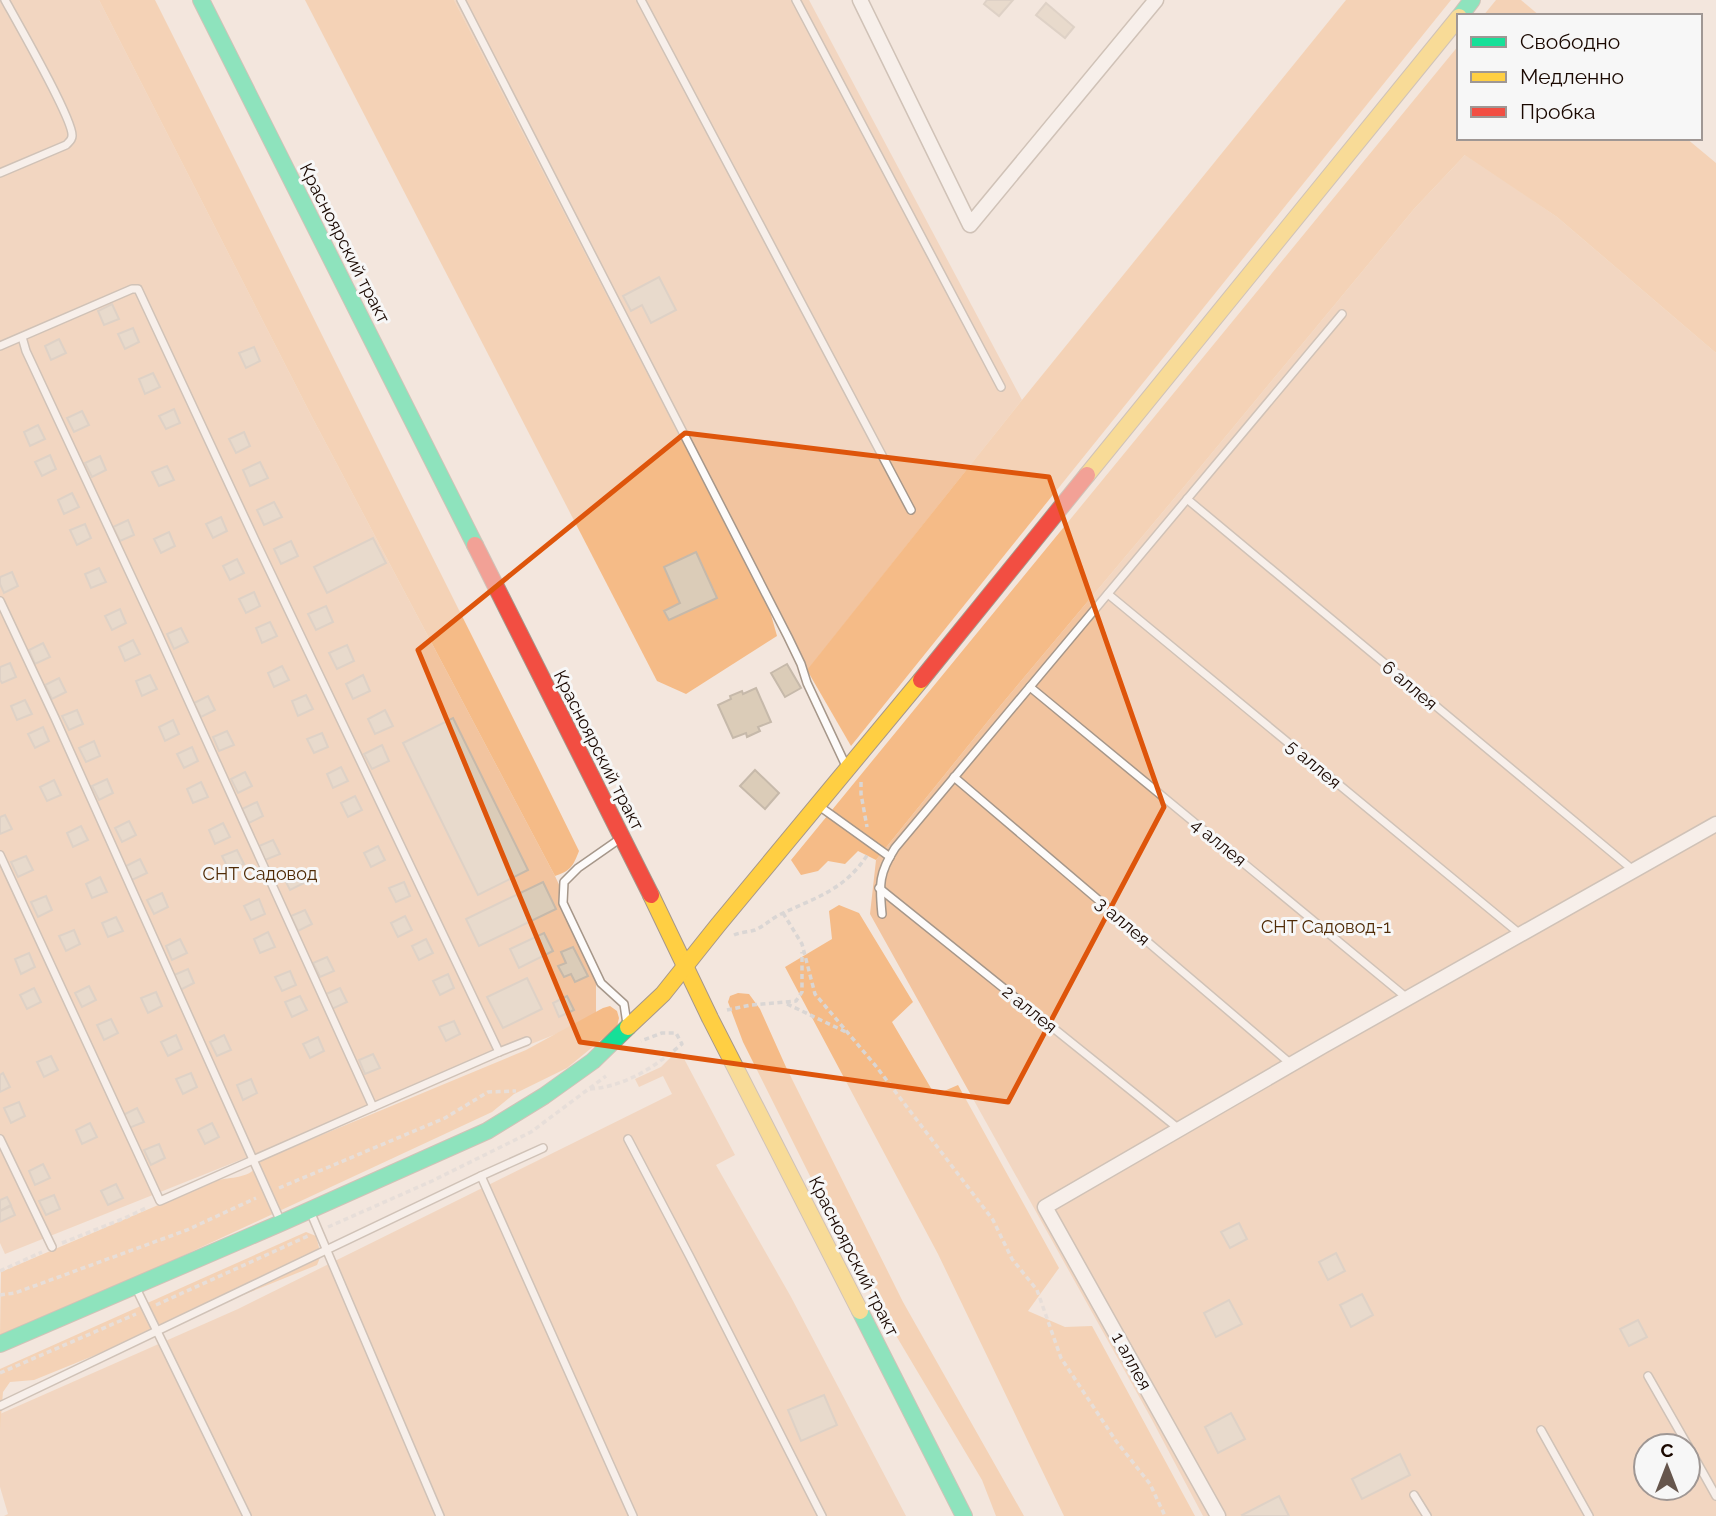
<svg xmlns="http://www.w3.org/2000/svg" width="1716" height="1516" font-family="Raleway,sans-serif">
<rect width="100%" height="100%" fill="#f3e6dd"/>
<g fill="#f2c49f" fill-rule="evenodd">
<polygon points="0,0 99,0 312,417 555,876 596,965 596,1018 5,1254 0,1243"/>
<polygon points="454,0 809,0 1022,400 803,676"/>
<path d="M 1466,154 L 1557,217 L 1716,353 L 1716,1516 L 1203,1516 L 1151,1418 L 870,914 L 876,860 L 1001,705 L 1183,488 L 1414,209 ZM 1646,1446 L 1688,1446 L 1688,1488 L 1646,1488 Z"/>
<polygon points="675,1053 681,1053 735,1155 716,1165 791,1297 906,1516 4,1516 8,1514 0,1487 0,1414 238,1309 672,1094 663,1076 639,1087 635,1079 661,1067"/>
</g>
<g fill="#f5bb87">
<path d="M 99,0 L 155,0 C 231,151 306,303 381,454 C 447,587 514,718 579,851 C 573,866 571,871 555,876 L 312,417 Z"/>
<polygon points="305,0 454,0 770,611 777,636 686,694 657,681"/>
<polygon points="1346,0 1451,0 851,746 807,670 1022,400"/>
<polygon points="1496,0 1521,0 1540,16 1483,16"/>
<polygon points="1459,45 1459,138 1686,138 1716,163 1716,353 1557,217 1465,155 1414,209 1183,488 1001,705 876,860 858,851 845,864 828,861 818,871 801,875 791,860"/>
<polygon points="839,905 859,913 913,1002 892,1022 935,1095 958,1085 1059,1268 1028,1311 1065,1327 1092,1326 1195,1516 1064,1516 938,1254 785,967 832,939 829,911"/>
<polygon points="738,993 749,994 760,1009 786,1067 903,1302 1024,1516 996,1516 982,1480 857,1270 743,1042 728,1002 730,996"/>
<path d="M 610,1006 L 617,1011 L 619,1018 L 617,1027 L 567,1068 L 514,1094 L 492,1112 L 8,1337 L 0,1335 L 1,1272 L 217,1180 C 233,1177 254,1178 259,1161 L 526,1050 L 603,1008 Z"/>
<polygon points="306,1232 316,1236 321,1255 317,1265 34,1380 10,1382 3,1392 0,1429 0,1369"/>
</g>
<g fill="#dbccb8" stroke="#c6b9aa" stroke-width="2">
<polygon points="987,0 1013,0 999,16 984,4"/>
<polygon points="1046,3 1074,27 1065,38 1036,15"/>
<polygon points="659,277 676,310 651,323 642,305 631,311 623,296"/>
<polygon points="112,304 119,319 104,325 98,311"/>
<polygon points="133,328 139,342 125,349 118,334"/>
<polygon points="59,339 66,353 51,360 45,346"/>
<polygon points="254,347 260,361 246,368 239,353"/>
<polygon points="153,373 160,387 145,394 139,379"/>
<polygon points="174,409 180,423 166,429 159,416"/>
<polygon points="82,411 89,425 74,432 67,418"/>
<polygon points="38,425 45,439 30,446 24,432"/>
<polygon points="244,432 250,446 236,453 229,439"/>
<polygon points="50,455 56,469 42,476 35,462"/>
<polygon points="100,456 106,470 92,477 85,463"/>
<polygon points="260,462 268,478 250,486 243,470"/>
<polygon points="167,466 174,480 159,486 152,472"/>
<polygon points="72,493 79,507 64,514 58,500"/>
<polygon points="274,502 282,517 264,525 257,510"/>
<polygon points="221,517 227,531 213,538 206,524"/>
<polygon points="128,520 134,535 120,541 113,527"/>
<polygon points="85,524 91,538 77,545 70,530"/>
<polygon points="169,532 175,546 161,553 154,539"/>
<polygon points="373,538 386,563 327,593 314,567"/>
<polygon points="291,541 298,556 281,564 274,549"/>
<polygon points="696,552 717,598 669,620 664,611 680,603 664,567"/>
<polygon points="237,559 244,573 230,580 223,566"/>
<polygon points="99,568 106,582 91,588 85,574"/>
<polygon points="12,572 18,586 4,593 0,584 0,577"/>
<polygon points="254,592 260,606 246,613 239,599"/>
<polygon points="326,606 333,622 316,630 308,614"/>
<polygon points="120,609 126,623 112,630 105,616"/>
<polygon points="270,622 277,636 262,643 256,628"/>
<polygon points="181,628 188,642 174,649 167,634"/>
<polygon points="133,640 140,654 125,661 119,647"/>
<polygon points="43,643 50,657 35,664 29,650"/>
<polygon points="347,645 354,661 337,669 329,653"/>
<polygon points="10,663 16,677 2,683 0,680 0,667"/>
<polygon points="787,664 801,688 785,697 771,673"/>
<polygon points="282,666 289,680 274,687 268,673"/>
<polygon points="150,675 157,689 142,696 136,681"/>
<polygon points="363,675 370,691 353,699 346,684"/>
<polygon points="59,678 66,692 52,699 45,685"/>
<polygon points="756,688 771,722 758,727 760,731 747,737 746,733 733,738 718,705 731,699 730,696 742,691 743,694"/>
<polygon points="306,695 313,709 298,716 292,701"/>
<polygon points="208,696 215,710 201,717 194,703"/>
<polygon points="25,700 32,714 17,720 11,706"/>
<polygon points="77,710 83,724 69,730 62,716"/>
<polygon points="385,710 393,726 375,734 368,719"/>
<polygon points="453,718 528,870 478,895 403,743"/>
<polygon points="173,720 179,734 165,741 159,727"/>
<polygon points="43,727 49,741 35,748 28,734"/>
<polygon points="227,731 234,745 219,751 213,737"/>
<polygon points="322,733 328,747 314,753 307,739"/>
<polygon points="94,741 100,756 86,762 79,748"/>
<polygon points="382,745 389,761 372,769 364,754"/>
<polygon points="192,747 198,761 184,768 177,754"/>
<polygon points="341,767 348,781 333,788 327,774"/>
<polygon points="755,770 779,793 765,809 740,786"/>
<polygon points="245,772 252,786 238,793 231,779"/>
<polygon points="107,779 113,793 99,800 92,786"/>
<polygon points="54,780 61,795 47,801 40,787"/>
<polygon points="201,782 208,797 193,803 187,789"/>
<polygon points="355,796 362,810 348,817 341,803"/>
<polygon points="257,802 263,816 249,823 242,809"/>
<polygon points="5,815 12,829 0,834 0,817"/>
<polygon points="129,821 136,835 122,842 115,828"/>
<polygon points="223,823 230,837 215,844 209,830"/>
<polygon points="81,826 88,840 73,847 67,833"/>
<polygon points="273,840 280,854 265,860 259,846"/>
<polygon points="378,846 385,860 371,867 364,853"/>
<polygon points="237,850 244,864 229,870 222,856"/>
<polygon points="26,856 33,870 18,877 11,862"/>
<polygon points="140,859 147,873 132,880 126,866"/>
<polygon points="298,869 304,883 290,890 283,876"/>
<polygon points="100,877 107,892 92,898 86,884"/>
<polygon points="404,882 410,896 396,902 389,888"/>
<polygon points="543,882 556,909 479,946 466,919"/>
<polygon points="162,893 168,907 154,914 147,900"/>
<polygon points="46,896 52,910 38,917 31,902"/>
<polygon points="259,899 265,914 251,920 244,906"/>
<polygon points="305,910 312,924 298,931 291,916"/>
<polygon points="405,916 412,930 398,937 391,923"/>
<polygon points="116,917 123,931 108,937 102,923"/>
<polygon points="74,930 80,944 66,951 59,936"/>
<polygon points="268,932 275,947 260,953 254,939"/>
<polygon points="544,933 553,951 519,968 510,949"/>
<polygon points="180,939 187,953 172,960 166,946"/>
<polygon points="426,939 433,953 419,960 412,946"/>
<polygon points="573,947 588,976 575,982 571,974 564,977 558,966 566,963 561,952"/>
<polygon points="29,953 35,967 21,974 15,959"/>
<polygon points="327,957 334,971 320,977 313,963"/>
<polygon points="188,969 194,983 180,990 174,975"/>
<polygon points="290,971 296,985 282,991 275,977"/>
<polygon points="448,974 454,988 440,995 433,981"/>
<polygon points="527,978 542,1009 503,1028 487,997"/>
<polygon points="89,986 96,1000 82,1007 75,993"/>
<polygon points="34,988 41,1002 27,1009 20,995"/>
<polygon points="340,988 347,1002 332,1009 326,994"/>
<polygon points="156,992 162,1006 148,1013 141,998"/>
<polygon points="300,996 307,1010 292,1017 285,1002"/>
<polygon points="567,996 574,1010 559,1017 553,1003"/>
<polygon points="111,1019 118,1033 104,1040 97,1025"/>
<polygon points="454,1021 460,1034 446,1041 439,1027"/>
<polygon points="176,1035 182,1049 168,1056 161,1042"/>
<polygon points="224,1035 231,1050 217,1056 210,1042"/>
<polygon points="318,1037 324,1051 310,1058 303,1044"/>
<polygon points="373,1054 380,1068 365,1074 359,1060"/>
<polygon points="51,1056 58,1070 44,1077 37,1062"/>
<polygon points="3,1073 10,1087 0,1092 0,1075"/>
<polygon points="191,1073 197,1087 183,1094 176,1079"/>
<polygon points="251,1079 257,1093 243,1100 237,1085"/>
<polygon points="19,1102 25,1116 11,1123 4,1108"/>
<polygon points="137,1108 144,1122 129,1128 123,1115"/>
<polygon points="90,1123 97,1137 82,1144 76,1130"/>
<polygon points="212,1123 219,1137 205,1144 198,1130"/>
<polygon points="159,1144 165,1158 151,1165 144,1150"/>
<polygon points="43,1164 50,1178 35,1185 29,1171"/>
<polygon points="116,1184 123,1198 108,1205 101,1191"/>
<polygon points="54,1195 60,1209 46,1215 39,1201"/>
<polygon points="7,1197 11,1205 0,1211 0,1200"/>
<polygon points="11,1206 15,1215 0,1222 0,1211"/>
<polygon points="1239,1223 1247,1239 1230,1248 1221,1232"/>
<polygon points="1336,1253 1345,1271 1328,1280 1319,1262"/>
<polygon points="1362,1294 1373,1315 1351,1327 1340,1305"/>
<polygon points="1229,1300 1242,1324 1216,1337 1204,1313"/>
<polygon points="1638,1320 1647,1337 1629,1346 1620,1329"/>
<polygon points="824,1395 837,1425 801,1441 788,1410"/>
<polygon points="1231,1413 1245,1439 1218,1453 1205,1427"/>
<polygon points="1400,1454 1410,1475 1362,1499 1352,1479"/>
<polygon points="1279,1496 1289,1516 1243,1516 1242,1515"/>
</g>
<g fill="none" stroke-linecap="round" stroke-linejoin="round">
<defs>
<g id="lane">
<polyline points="461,0 788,637 801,664 807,683 846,766"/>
<polyline points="641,0 911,510"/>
<polyline points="796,0 1001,387"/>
<path d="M 0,173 L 66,145 C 69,142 72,140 72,136 C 74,121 16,20 5,0"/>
<polyline points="22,337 26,351 155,627 373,1107"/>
<polyline points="0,346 132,289 138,289 255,540 499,1052"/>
<polyline points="1187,499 1633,870"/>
<polyline points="1108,594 1520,934"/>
<polyline points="0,601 55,718 281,1222"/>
<polyline points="1030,687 1407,998"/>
<polyline points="954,777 1291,1064"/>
<polyline points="819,806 890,857"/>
<polyline points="621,838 578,868 564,882 563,903 601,983 624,1004 627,1024"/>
<polyline points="0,855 160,1201 373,1107 499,1052 527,1041"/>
<polyline points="879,888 1179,1129"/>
<path d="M 882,914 C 879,884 879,873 895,848 L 1342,314"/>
<polyline points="0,1139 52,1247"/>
<polyline points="628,1139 690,1257 822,1516"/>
<polyline points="481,1176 633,1516"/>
<polyline points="310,1211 440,1516"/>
<polyline points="135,1286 247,1516"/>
<polyline points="1648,1376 1688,1446"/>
<polyline points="0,1406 481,1176 543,1148"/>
<polyline points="1541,1430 1589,1516"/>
<polyline points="1688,1446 1716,1496"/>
<polyline points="1414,1495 1427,1516"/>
</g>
<g id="street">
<polyline points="860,0 970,225 1156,0"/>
<polyline points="1218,1516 1045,1207 1323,1046 1716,824"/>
</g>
<g id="fast">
<polyline points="201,0 475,545"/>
<polyline points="1460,16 1472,0"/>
<polyline points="860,1311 964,1516"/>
<polyline points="0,1344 281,1223 487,1131 544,1096 593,1061 628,1027"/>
</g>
<g id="slow">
<polyline points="1087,475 1459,17"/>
<polyline points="651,895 710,1018 860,1311"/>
<polyline points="628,1027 663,994 718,925 921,680"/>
</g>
<g id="jam">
<polyline points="475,545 651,895"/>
<polyline points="921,680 1087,475"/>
</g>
</defs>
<use href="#lane" stroke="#a6978a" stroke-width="10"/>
<use href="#street" stroke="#a6978a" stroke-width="17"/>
<use href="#fast" stroke="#a6978a" stroke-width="18"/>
<use href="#slow" stroke="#a6978a" stroke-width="18"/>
<use href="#jam" stroke="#a6978a" stroke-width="18"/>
<g stroke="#dad6d4" stroke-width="3.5" stroke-dasharray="5 3.5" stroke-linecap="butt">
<polyline points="861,782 861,794 867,827"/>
<polyline points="783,913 802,944 815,994 875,1065 993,1220 1012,1259 1037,1290 1061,1358 1116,1441 1150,1484 1165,1516"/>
<path d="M 734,935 C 741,932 749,932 755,930 C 764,926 770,920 779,915 C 816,897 844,891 868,854"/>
<polyline points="787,1004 846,1032"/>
<polyline points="727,1010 751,1005 796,1001 802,992 802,952"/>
<path d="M 590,1089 C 627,1086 654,1067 682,1044 L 676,1033 L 662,1033 L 641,1041"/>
<polyline points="279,1188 445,1118 488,1092 516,1091"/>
<polyline points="328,1227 432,1181 531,1132 606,1076"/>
<polyline points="62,1243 125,1218 148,1207"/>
<polyline points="0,1271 42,1252"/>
<polyline points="0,1295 15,1293 187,1230 256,1198"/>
<polyline points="156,1305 308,1236"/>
<polyline points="0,1373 136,1314"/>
</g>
<use href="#lane" stroke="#fdfbfa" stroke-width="7"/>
<use href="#street" stroke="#fdfbfa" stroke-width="14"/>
<use href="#fast" stroke="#16e098" stroke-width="16"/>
<use href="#slow" stroke="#ffcf43" stroke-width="16"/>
<use href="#jam" stroke="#f24e42" stroke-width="16"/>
</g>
<path d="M0 0H1716V1516H0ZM 685,433 L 1049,477 L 1164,807 L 1008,1102 L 580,1042 L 418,650 Z" fill="#f3e6dd" fill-opacity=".55" fill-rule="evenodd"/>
<path fill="none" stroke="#de550b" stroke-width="5" stroke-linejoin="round" d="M 685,433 L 1049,477 L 1164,807 L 1008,1102 L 580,1042 L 418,650 Z"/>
<g text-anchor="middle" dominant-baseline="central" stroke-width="6" stroke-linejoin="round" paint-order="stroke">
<g font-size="18" fill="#1a0800" stroke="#f7f7f7">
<text transform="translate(345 243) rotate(63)">Красноярский тракт</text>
<text transform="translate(1410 685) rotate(40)">6 аллея</text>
<text transform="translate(599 750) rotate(63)">Красноярский тракт</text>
<text transform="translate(1314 764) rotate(40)">5 аллея</text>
<text transform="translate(1219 842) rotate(39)">4 аллея</text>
<text transform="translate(1123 921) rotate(40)">3 аллея</text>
<text transform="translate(1030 1009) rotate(39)">2 аллея</text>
<text transform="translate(854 1256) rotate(63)">Красноярский тракт</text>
<text transform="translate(1132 1361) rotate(61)">1 аллея</text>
</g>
<g font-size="18" fill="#502b06" stroke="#f7f7f7">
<text x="260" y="873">СНТ Садовод</text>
<text x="1326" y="926">СНТ Садовод-1</text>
</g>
</g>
<rect x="1457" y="14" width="245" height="126" fill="#f7f7f7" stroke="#9f9794" stroke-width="2"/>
<rect x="1471" y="37" width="35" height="10" fill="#16e098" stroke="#9f9794" stroke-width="2"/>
<text x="1520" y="49" font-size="21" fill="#1a0800">Свободно</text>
<rect x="1471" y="72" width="35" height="10" fill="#ffcf43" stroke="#9f9794" stroke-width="2"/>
<text x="1520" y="84" font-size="21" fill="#1a0800">Медленно</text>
<rect x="1471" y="107" width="35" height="10" fill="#f24e42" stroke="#9f9794" stroke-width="2"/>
<text x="1520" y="119" font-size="21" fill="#1a0800">Пробка</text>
<g transform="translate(1667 1467)"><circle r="33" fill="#f7f7f7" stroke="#9f9794" stroke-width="2"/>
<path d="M0-5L12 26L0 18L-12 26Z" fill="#66564d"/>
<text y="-10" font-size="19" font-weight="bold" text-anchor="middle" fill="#1a0800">С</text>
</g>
</svg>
